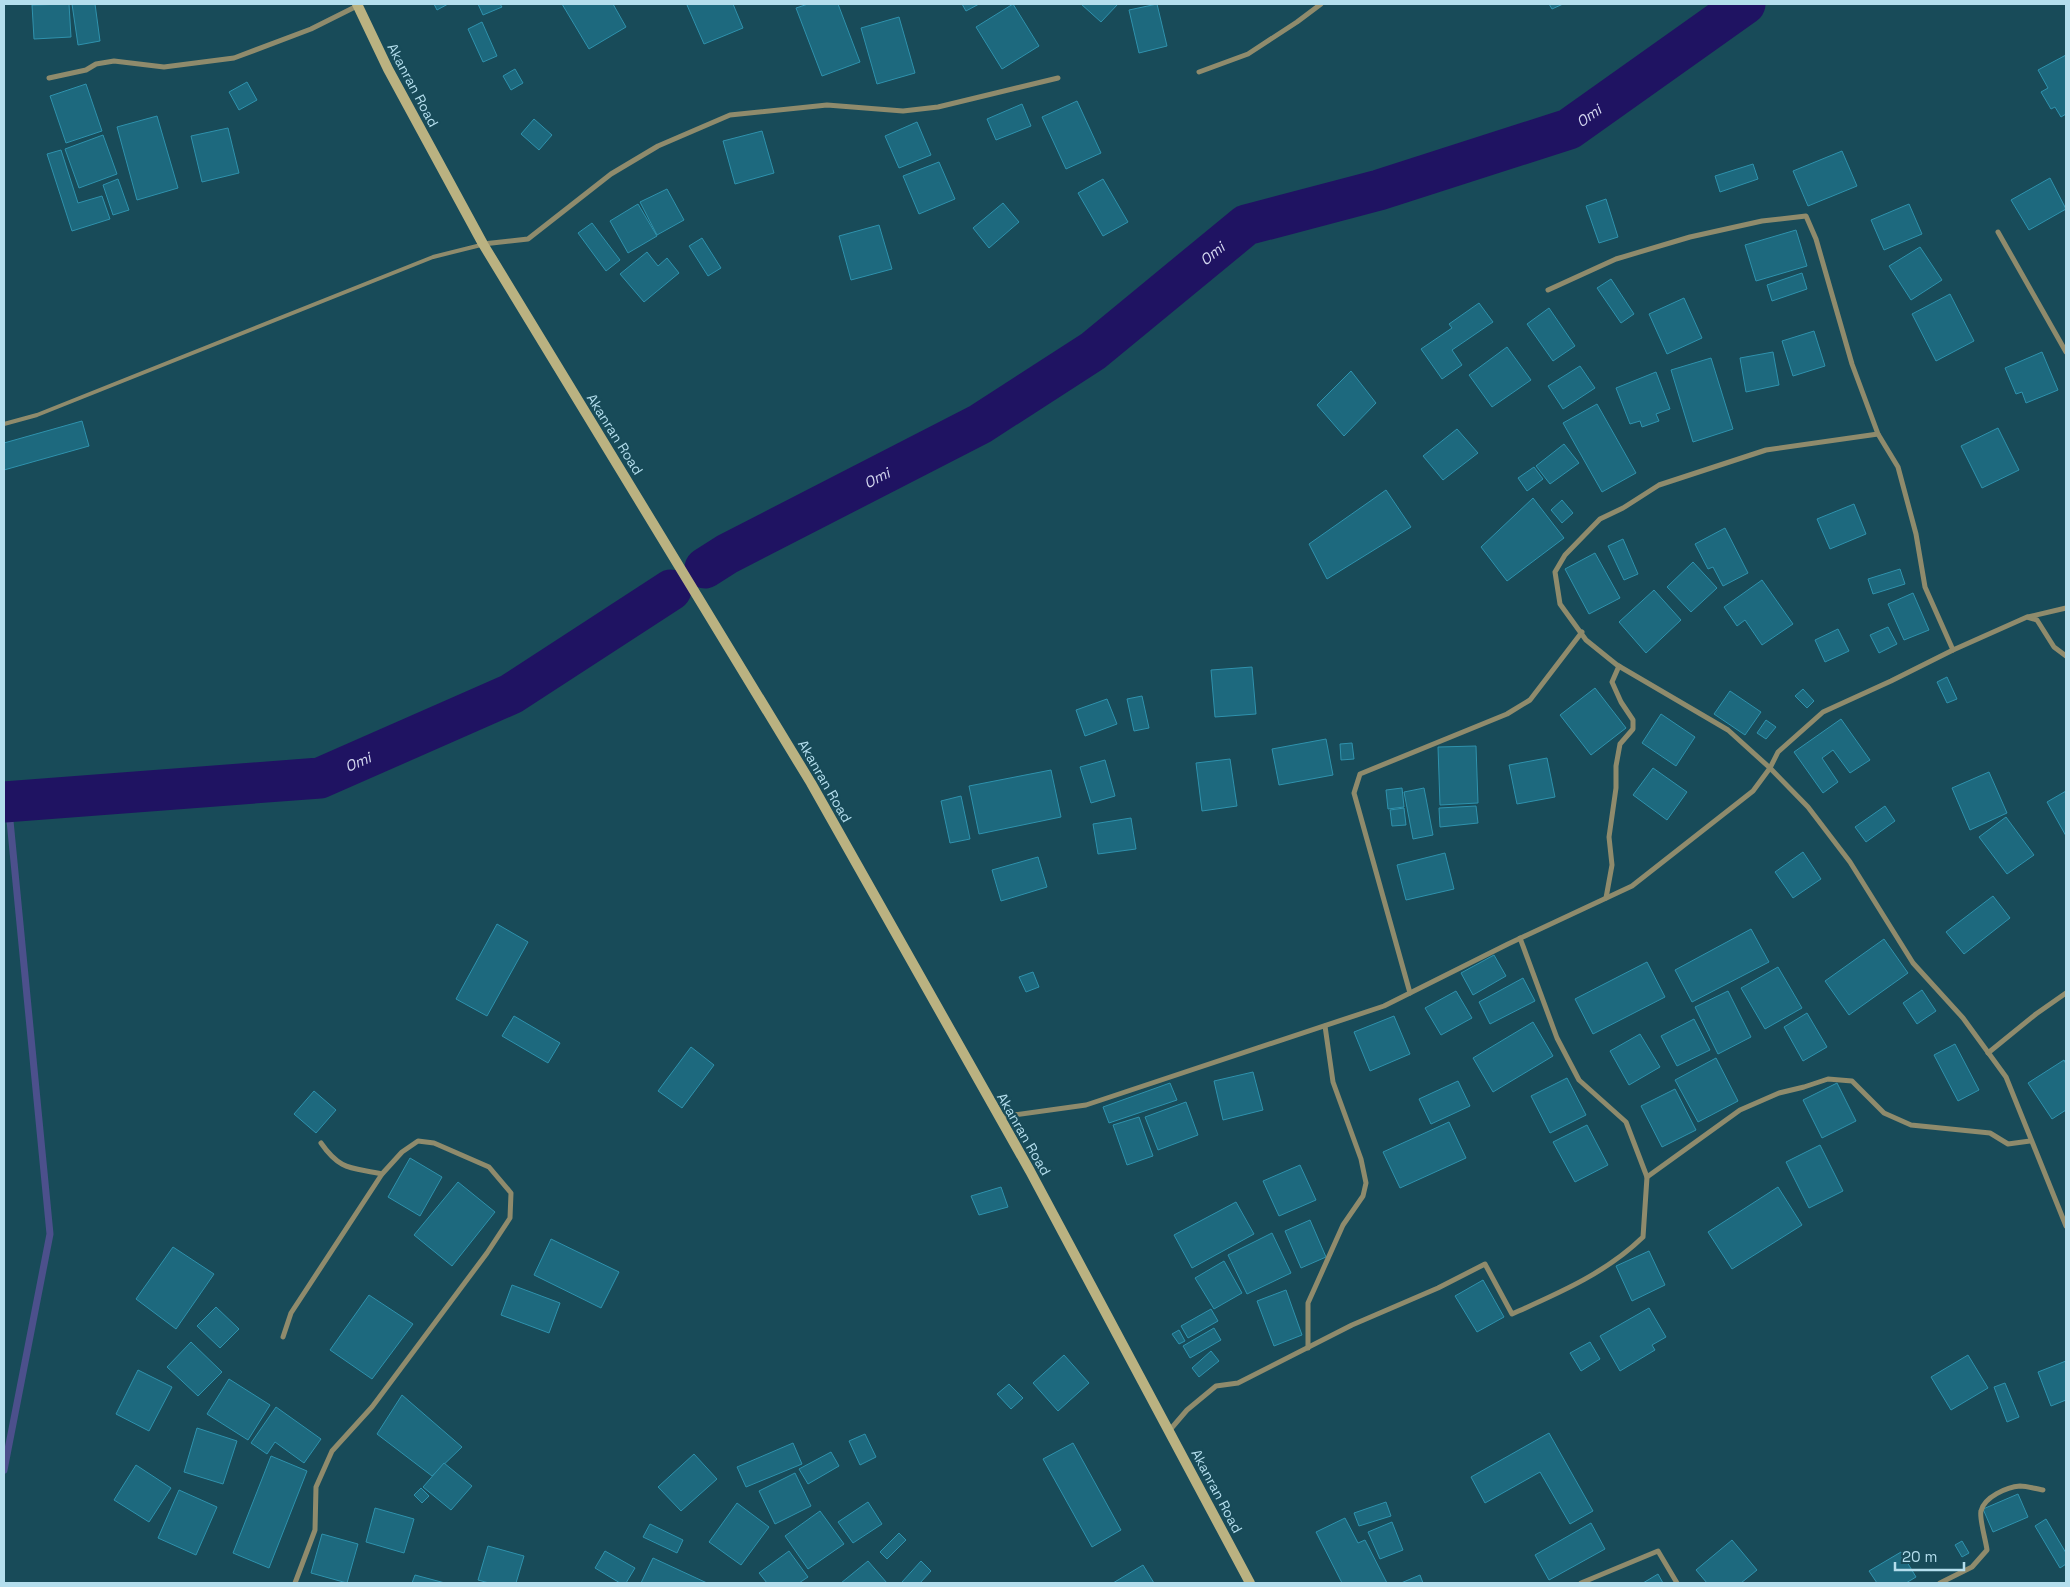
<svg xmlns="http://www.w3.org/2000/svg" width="2070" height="1587" font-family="'Space Grotesk',sans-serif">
<rect width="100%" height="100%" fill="#184b59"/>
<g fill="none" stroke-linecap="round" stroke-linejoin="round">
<polyline stroke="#4c508c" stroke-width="7" points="4,1470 50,1234 8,800"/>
<g stroke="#1f1362" stroke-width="41">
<path id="s1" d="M 705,568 L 727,554 L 980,424 L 1093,351 L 1246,225 L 1379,190 L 1569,129 L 1745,4"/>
<path id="s2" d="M 4,802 L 320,778 L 511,694 L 671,590"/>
</g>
</g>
<g fill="#1d697e" stroke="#2f92ad">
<polygon points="69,4 71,37 34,39 32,5"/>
<polygon points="72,4 95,4 100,41 78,45"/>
<polygon points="434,4 448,4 437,10"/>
<polygon points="478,4 500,4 502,7 483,15"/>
<polygon points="562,4 613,4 626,27 589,49"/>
<polygon points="690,4 733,4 743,28 704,44 687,5"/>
<polygon points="808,4 838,4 860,62 822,76 796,8"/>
<polygon points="962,4 979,4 966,11"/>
<polygon points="1013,4 1039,46 1002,69 976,27"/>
<polygon points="1081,4 1118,4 1101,22"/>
<polygon points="1157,4 1167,46 1139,53 1129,10"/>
<polygon points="1549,4 1563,4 1552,9"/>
<polygon points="899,17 915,73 877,84 861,28"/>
<polygon points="482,22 497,56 483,62 468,29"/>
<polygon points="2066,55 2066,114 2061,117 2055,107 2051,109 2041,92 2048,88 2038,70"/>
<polygon points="515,69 523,83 511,90 503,76"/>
<polygon points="247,82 257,100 239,110 229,92"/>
<polygon points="86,84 102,131 66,143 50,96"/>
<polygon points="1077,101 1101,153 1066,169 1042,117"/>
<polygon points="1022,104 1031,126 996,140 987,119"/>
<polygon points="157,116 178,188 137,200 117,127"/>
<polygon points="534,119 552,135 539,150 521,134"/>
<polygon points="917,122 931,155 899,168 885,136"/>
<polygon points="228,128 239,173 202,182 191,136"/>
<polygon points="762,131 774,173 735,184 723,141"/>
<polygon points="103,135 117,174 79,188 65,149"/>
<polygon points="61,150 78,203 102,196 110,219 72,231 47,154"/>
<polygon points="1842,151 1857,186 1808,206 1793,171"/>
<polygon points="939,162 955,199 919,214 903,176"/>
<polygon points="1753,164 1758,179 1720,192 1715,176"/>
<polygon points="2050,178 2066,209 2029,230 2011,200"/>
<polygon points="118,179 129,210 113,215 103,185"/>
<polygon points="1103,179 1128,222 1103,236 1078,193"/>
<polygon points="667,189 684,220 657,235 640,202"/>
<polygon points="1606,199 1618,237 1599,243 1586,206"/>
<polygon points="1003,203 1019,222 989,248 973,228"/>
<polygon points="638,204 657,236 628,253 610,221"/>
<polygon points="1909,204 1922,234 1884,250 1871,220"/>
<polygon points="592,223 620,260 606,271 578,233"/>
<polygon points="879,225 892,269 851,280 839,236"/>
<polygon points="1796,230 1807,266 1756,281 1745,245"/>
<polygon points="702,238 721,268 708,276 689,246"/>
<polygon points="1920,247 1942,280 1911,300 1889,266"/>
<polygon points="647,252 658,266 667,258 679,273 644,302 620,274"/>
<polygon points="1802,273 1807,289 1772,301 1767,285"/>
<polygon points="1611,279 1634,314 1621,323 1597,288"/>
<polygon points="1950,294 1974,341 1936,361 1912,314"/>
<polygon points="1684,298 1702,338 1667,354 1649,314"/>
<polygon points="1479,303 1493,322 1452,350 1462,365 1442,379 1421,349 1452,328 1449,324"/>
<polygon points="1549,308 1575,346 1553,361 1527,324"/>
<polygon points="1814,331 1825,366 1793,376 1782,341"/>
<polygon points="1507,347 1531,380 1492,407 1469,375"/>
<polygon points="1773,352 1779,385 1746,392 1740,358"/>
<polygon points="2042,352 2058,390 2026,403 2022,392 2016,394 2005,368"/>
<polygon points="1711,358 1733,429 1693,442 1671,370"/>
<polygon points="1580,366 1595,388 1563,409 1548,386"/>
<polygon points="1351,371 1376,403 1344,436 1317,405"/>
<polygon points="1656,372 1670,409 1656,414 1659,421 1642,427 1640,421 1630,424 1616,388"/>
<polygon points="1597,404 1636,473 1602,492 1563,423"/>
<polygon points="82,421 89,446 4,470 4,443"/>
<polygon points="1998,428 2019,470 1982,488 1961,446"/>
<polygon points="1457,429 1478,453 1443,480 1423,456"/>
<polygon points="1564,444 1579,463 1550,484 1536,466"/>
<polygon points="1534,467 1543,479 1527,491 1518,478"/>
<polygon points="1386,490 1411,527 1327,579 1309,544"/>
<polygon points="1533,498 1564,538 1507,581 1481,547"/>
<polygon points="1562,500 1573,513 1562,523 1551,510"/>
<polygon points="1854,504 1866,534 1830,549 1817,519"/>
<polygon points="1725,528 1748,573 1723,586 1713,567 1708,569 1695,544"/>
<polygon points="1623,539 1638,574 1624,580 1608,546"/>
<polygon points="1595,553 1620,598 1589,614 1565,569"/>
<polygon points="1693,562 1717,588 1691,612 1667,587"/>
<polygon points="1900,569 1905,584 1873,594 1868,579"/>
<polygon points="1762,580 1793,624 1762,645 1745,620 1737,626 1724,607"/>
<polygon points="1654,590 1681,620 1646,653 1619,622"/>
<polygon points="1913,593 1929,630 1904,640 1888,604"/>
<polygon points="1888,627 1897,644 1879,653 1870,635"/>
<polygon points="1838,629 1849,651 1825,662 1815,640"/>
<polygon points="1252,667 1256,714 1215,717 1211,670"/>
<polygon points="1947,677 1957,699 1947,703 1937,682"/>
<polygon points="1595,688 1626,728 1591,755 1560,715"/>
<polygon points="1803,689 1814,701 1807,708 1795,696"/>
<polygon points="1730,691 1761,712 1745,735 1714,714"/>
<polygon points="1142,696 1149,728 1134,731 1127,699"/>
<polygon points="1107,699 1117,724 1085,736 1076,710"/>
<polygon points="1661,714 1695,737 1676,766 1642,743"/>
<polygon points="1841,719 1870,760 1850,773 1833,750 1822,758 1838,782 1823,793 1794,752"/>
<polygon points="1766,720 1776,727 1766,739 1757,733"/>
<polygon points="1326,739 1333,775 1279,785 1272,749"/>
<polygon points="1352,743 1354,759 1341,760 1340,744"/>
<polygon points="1476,746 1478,803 1440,805 1438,747"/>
<polygon points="1547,758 1555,797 1517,804 1509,765"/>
<polygon points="1230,759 1237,806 1202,811 1196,763"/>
<polygon points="1105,760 1115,796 1091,803 1080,767"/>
<polygon points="1653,768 1687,792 1667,820 1633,795"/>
<polygon points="1051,770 1061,817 979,834 969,786"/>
<polygon points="1989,772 2007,813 1970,830 1952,788"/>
<polygon points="1402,788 1404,807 1388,809 1386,790"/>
<polygon points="1424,788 1433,835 1413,839 1404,792"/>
<polygon points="2066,791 2066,836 2047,802"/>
<polygon points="961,796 970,839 950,843 941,801"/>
<polygon points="1476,806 1478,823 1440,827 1439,808"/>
<polygon points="1885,806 1895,821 1866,842 1855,827"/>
<polygon points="1404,808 1406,825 1392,826 1390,810"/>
<polygon points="2006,817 2034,855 2007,874 1979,837"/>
<polygon points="1131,818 1136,849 1098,854 1093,824"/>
<polygon points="1803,852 1821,879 1793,898 1775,872"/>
<polygon points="1445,853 1454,889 1406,900 1397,865"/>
<polygon points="1038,857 1047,887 1001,901 992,870"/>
<polygon points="1993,896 2010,918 1964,954 1946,932"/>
<polygon points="497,924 528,942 487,1016 456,999"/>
<polygon points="1751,929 1769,962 1692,1002 1675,970"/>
<polygon points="1884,939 1908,973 1849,1015 1825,981"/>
<polygon points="1494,955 1506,976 1473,995 1461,973"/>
<polygon points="1647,962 1665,997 1593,1034 1575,999"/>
<polygon points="1778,967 1802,1008 1765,1029 1741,988"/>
<polygon points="1033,972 1039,987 1026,992 1019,977"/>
<polygon points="1523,978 1535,1001 1490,1024 1479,1002"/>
<polygon points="1922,990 1936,1011 1917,1024 1903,1003"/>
<polygon points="1456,991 1472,1018 1441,1035 1425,1008"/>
<polygon points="1728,991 1751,1037 1718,1054 1695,1007"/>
<polygon points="1807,1013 1827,1047 1803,1061 1784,1027"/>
<polygon points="514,1016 560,1043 548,1063 502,1036"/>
<polygon points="1394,1016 1410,1054 1370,1071 1354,1032"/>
<polygon points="1694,1019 1710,1050 1677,1066 1661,1036"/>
<polygon points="1533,1022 1553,1056 1493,1092 1473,1058"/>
<polygon points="1640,1034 1660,1067 1629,1085 1610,1051"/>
<polygon points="1955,1044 1979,1090 1958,1101 1934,1055"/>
<polygon points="691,1047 714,1065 682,1108 658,1091"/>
<polygon points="1716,1058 1738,1101 1698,1122 1675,1080"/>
<polygon points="2064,1060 2066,1064 2066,1110 2052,1119 2028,1083"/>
<polygon points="1253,1072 1263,1110 1223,1120 1214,1081"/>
<polygon points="1567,1078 1586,1115 1550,1133 1531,1096"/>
<polygon points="1458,1081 1470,1106 1431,1124 1419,1099"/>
<polygon points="1170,1083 1177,1100 1109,1123 1103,1107"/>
<polygon points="1837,1083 1856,1121 1822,1138 1803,1100"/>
<polygon points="1675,1089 1696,1130 1662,1147 1641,1106"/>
<polygon points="314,1091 336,1110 316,1133 294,1114"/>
<polygon points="1186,1102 1198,1135 1158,1150 1145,1117"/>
<polygon points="1139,1117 1153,1156 1127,1165 1113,1125"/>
<polygon points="1449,1122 1466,1158 1400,1188 1383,1152"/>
<polygon points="1587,1125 1608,1165 1575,1182 1553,1142"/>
<polygon points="1820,1145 1843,1191 1809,1208 1786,1162"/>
<polygon points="410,1158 442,1177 420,1216 388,1197"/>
<polygon points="1300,1165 1316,1200 1279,1216 1263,1181"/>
<polygon points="458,1182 495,1212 452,1266 414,1235"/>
<polygon points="1001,1187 1008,1207 979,1215 971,1196"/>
<polygon points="1778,1187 1802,1225 1732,1269 1708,1232"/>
<polygon points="1236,1202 1254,1234 1192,1268 1174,1235"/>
<polygon points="1310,1220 1326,1257 1301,1268 1285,1231"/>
<polygon points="1272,1233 1291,1273 1247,1294 1228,1255"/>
<polygon points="551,1239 619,1272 601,1308 534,1275"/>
<polygon points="173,1247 214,1274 176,1329 136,1299"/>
<polygon points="1649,1251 1665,1285 1632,1301 1616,1266"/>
<polygon points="1224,1261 1242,1293 1214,1309 1195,1278"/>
<polygon points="1483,1280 1504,1317 1477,1332 1455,1296"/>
<polygon points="512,1285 560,1303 549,1333 501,1315"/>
<polygon points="1286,1290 1302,1335 1274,1346 1257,1301"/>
<polygon points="369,1295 413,1324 372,1379 330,1350"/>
<polygon points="216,1307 239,1329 220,1348 197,1326"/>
<polygon points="1649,1308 1666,1337 1652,1345 1655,1350 1620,1371 1600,1336"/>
<polygon points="1211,1309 1218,1321 1188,1338 1181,1326"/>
<polygon points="1214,1328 1221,1340 1190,1358 1183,1346"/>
<polygon points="1179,1330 1185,1341 1179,1344 1172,1334"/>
<polygon points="191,1342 222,1372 198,1396 167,1367"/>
<polygon points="1590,1342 1600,1359 1581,1371 1570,1353"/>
<polygon points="1211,1351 1219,1361 1199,1377 1192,1368"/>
<polygon points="1064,1355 1089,1383 1058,1411 1033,1383"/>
<polygon points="1968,1355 1988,1388 1951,1410 1931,1377"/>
<polygon points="2066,1361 2066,1400 2051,1406 2038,1372"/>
<polygon points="138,1370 172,1387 149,1431 116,1414"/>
<polygon points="229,1379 270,1405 248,1440 207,1414"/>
<polygon points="2005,1383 2019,1417 2007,1422 1994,1387"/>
<polygon points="1009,1384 1023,1398 1011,1409 997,1394"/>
<polygon points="402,1395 462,1447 432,1476 377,1434"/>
<polygon points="276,1407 321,1439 304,1463 275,1442 267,1454 251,1443"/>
<polygon points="197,1428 237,1441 223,1484 184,1472"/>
<polygon points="1549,1433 1593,1511 1570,1524 1540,1472 1485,1503 1471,1477"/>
<polygon points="865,1434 876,1457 860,1465 849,1441"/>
<polygon points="793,1443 802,1464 746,1487 737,1467"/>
<polygon points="1073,1443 1121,1530 1092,1547 1043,1459"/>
<polygon points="831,1452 839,1466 808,1484 799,1469"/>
<polygon points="694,1454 717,1479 681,1511 658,1487"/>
<polygon points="271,1456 307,1471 269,1568 233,1553"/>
<polygon points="444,1463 472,1486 451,1510 423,1487"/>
<polygon points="136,1465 171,1488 149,1522 114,1500"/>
<polygon points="795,1473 811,1506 775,1524 759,1491"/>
<polygon points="421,1488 429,1496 422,1503 414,1495"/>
<polygon points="179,1490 217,1507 196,1555 158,1538"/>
<polygon points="2018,1494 2028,1517 1993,1532 1983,1509"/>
<polygon points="868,1502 882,1524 853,1543 838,1522"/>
<polygon points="1386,1502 1391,1516 1359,1526 1354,1513"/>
<polygon points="737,1503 769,1527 741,1565 709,1542"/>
<polygon points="375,1508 414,1519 404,1553 366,1542"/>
<polygon points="820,1511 844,1544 808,1569 785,1536"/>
<polygon points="1345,1518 1358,1543 1365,1540 1387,1583 1342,1583 1316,1532"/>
<polygon points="2046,1519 2066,1553 2066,1564 2060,1568 2035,1526"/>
<polygon points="1392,1522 1403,1550 1380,1559 1368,1532"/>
<polygon points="1591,1523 1605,1549 1549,1580 1535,1555"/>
<polygon points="650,1524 683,1540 677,1553 643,1537"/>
<polygon points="899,1533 906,1540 887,1559 880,1552"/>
<polygon points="322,1534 358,1544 347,1583 311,1573"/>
<polygon points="1732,1540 1757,1570 1741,1583 1707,1583 1696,1570"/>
<polygon points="1962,1541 1969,1553 1962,1557 1955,1545"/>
<polygon points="488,1546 524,1556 516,1583 489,1583 478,1580"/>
<polygon points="605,1551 635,1568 626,1583 620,1583 595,1568"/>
<polygon points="789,1551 808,1577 799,1583 767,1583 759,1573"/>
<polygon points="1901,1552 1916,1577 1906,1583 1877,1583 1869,1571"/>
<polygon points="653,1558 707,1583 641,1583"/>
<polygon points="868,1561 887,1583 841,1583"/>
<polygon points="921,1561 931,1571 920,1583 903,1583 902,1582"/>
<polygon points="1143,1565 1154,1583 1113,1583"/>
<polygon points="1658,1574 1663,1583 1643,1583"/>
<polygon points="415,1575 445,1583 412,1583"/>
<polygon points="1420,1575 1423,1583 1401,1583"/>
</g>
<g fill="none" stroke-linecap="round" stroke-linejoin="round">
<polyline stroke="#8f8b6c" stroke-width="4" points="4,424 37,415 433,257 481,245"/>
<g stroke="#8f8b6c" stroke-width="5">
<polyline points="1199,72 1248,54 1297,22 1321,4"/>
<polyline points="49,78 86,70 96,64 114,61 164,67 234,58 311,29 359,5"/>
<polyline points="1998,232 2066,352"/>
<polyline points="483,244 528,239 611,174 658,146 730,115 827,105 903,111 938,107 1058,78"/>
<polyline points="1548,290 1616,259 1690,237 1762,221 1806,216 1816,239 1852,364 1878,434 1898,467 1916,534 1925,587 1953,650"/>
<polyline points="1878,434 1766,450 1659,485 1623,508 1600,519 1565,555 1555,572 1560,604 1586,640 1617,665 1728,730 1770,768 1808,807 1850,862 1913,963 1963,1018 2006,1077 2066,1226"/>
<polyline points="2028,617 2066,608"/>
<polyline points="1606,898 1612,865 1609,837 1616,788 1616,766 1620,744 1633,729 1633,720 1621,702 1612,682 1619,666"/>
<polyline points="1410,993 1354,793 1360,774 1507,714 1530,700 1582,632"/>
<polyline points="1988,1053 2036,1014 2066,993"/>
<polyline points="999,1117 1086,1105 1384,1006 1508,944 1632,886 1753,791 1770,768 1778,752 1823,712 1891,681 1953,650 2027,617 2037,620 2054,647 2066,656"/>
<path d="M 321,1143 C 341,1172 353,1167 382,1174"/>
<polyline points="1647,1177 1740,1110 1779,1093 1804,1087 1828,1079 1852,1081 1884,1113 1911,1125 1990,1133 2008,1144 2030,1141"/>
<polyline points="283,1337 291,1313 382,1174 402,1152 418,1141 434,1143 489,1167 511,1193 510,1218 487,1253 372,1407 332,1451 316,1487 315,1530 295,1583"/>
<polyline points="1308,1348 1308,1303 1343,1225 1363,1196 1366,1183 1361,1159 1333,1082 1325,1026"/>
<path d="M 1169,1431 L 1187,1410 L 1216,1386 L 1238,1383 L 1352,1325 L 1438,1288 L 1485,1264 L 1512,1314 C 1559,1293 1606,1273 1643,1237 L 1647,1177 L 1626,1122 L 1579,1080 L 1557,1038 L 1520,938"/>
<polyline points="1581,1583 1658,1551 1677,1583"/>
<path d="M 1940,1583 L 1972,1567 L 1987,1550 C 1986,1541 1979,1518 1981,1511 C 1984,1497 2007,1487 2020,1486 C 2027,1486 2036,1489 2043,1490"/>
</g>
<polyline stroke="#bab281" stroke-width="10" points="357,4 388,69 483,244 811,783 1030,1171 1250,1583"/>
</g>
<g text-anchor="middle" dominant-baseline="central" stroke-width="4.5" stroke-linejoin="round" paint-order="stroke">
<g font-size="14" fill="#b4deed" stroke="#184b59">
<text transform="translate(413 85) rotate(62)">Akanran Road</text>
<text transform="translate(615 434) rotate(58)">Akanran Road</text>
<text transform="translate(825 781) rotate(60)">Akanran Road</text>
<text transform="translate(1024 1134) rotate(60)">Akanran Road</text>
<text transform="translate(1217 1491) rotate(62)">Akanran Road</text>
</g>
<g font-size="15" font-style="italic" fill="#d5d8f0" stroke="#184b59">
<text stroke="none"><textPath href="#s1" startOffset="1004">Omi</textPath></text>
<text stroke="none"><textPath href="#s1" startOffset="599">Omi</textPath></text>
<text stroke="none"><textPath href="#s1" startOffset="194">Omi</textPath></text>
<text stroke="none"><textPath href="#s2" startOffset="358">Omi</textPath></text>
</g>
</g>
<rect width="2070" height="1587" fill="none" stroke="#b4deed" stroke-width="10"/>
<path d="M1895 1562v8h69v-8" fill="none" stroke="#b4deed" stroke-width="2.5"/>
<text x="1902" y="1562" font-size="15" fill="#b4deed" stroke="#184b59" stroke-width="4" paint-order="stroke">20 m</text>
</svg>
